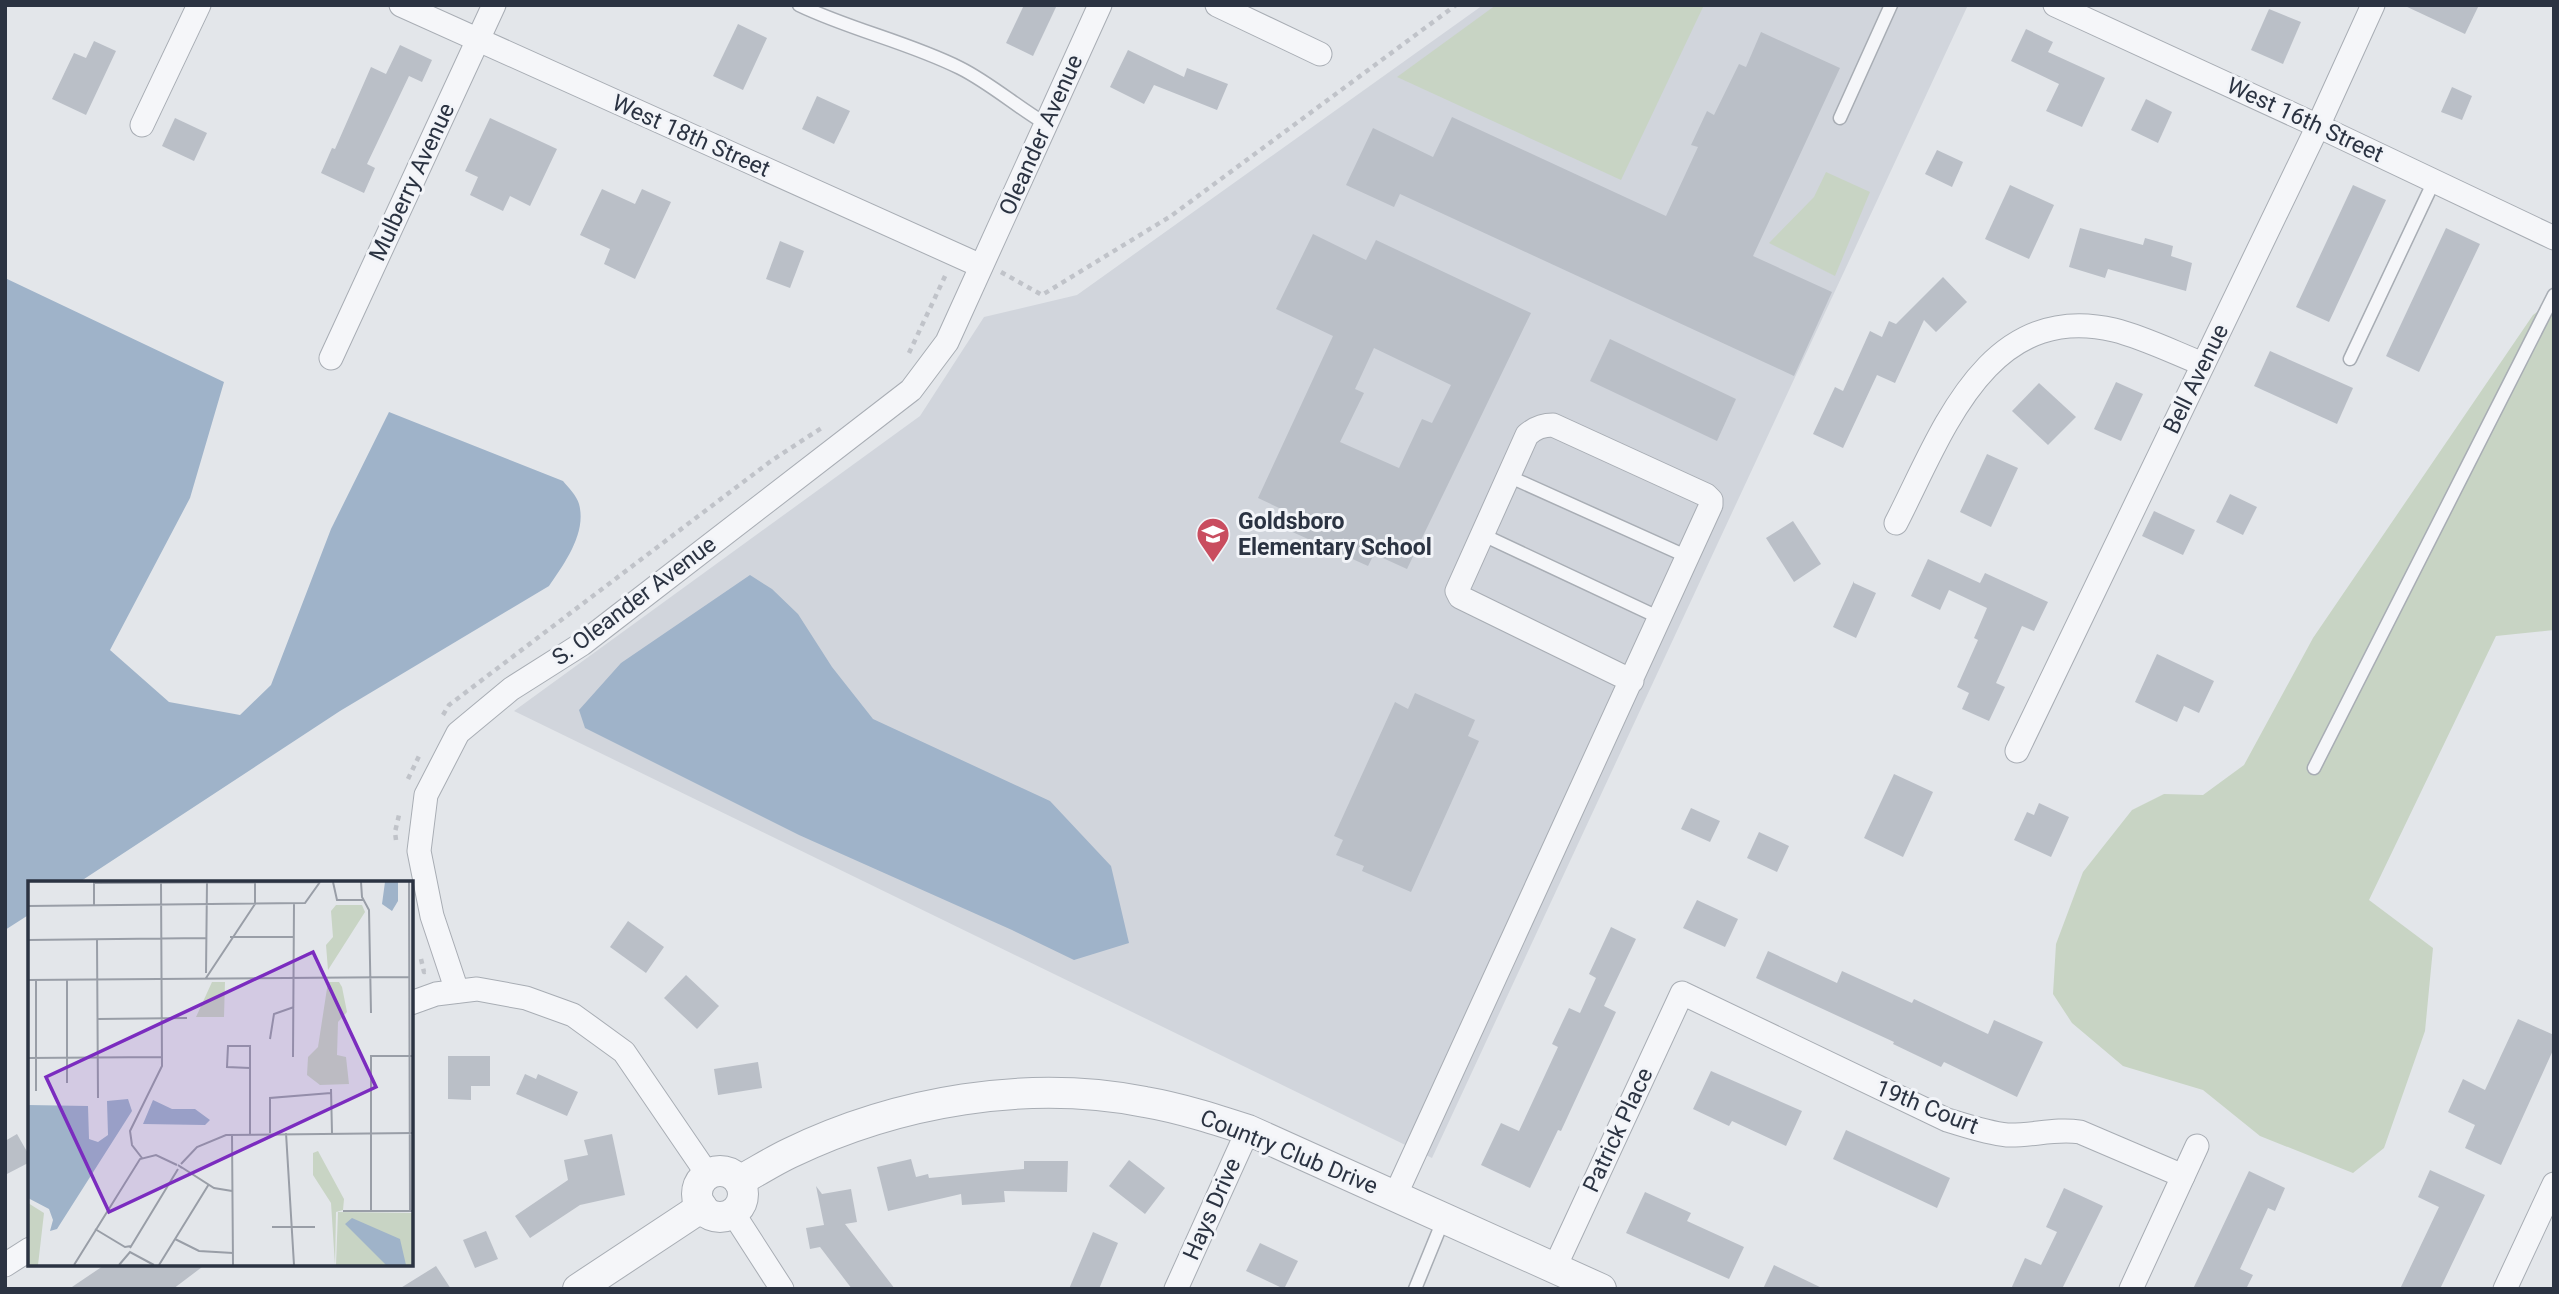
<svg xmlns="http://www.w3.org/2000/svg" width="2559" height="1294" font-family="Roboto,sans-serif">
<rect width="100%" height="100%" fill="#e3e6ea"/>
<polygon fill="#d1d5dc" points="1483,5 1968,5 1432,1158 514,711 920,416 984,317 1077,295"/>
<g fill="#c8d4c4">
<polygon points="1496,5 1704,5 1621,180 1397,77"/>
<polygon points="1826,172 1870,192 1835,276 1769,243 1814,197"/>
<polygon points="2554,299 2554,630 2496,636 2369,900 2433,948 2425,1031 2384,1148 2353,1173 2260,1136 2203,1090 2123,1066 2072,1023 2053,994 2056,944 2083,872 2132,810 2164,794 2203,795 2244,765 2313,638 2533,315"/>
</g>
<g fill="#9fb3c9">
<path d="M 5,278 L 224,382 L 190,498 L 110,650 L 169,702 L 240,715 L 271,685 L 331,529 L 389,412 L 563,481 C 568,487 577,496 579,504 C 587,533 564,564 549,586 L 340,711 L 78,883 L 30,883 L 30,914 L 5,930 Z"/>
<polygon points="750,575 772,589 798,614 832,667 873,719 1050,801 1111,866 1129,943 1074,960 1012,930 799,835 585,728 579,710 621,663"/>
</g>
<g fill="#babfc7" fill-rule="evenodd">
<polygon points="1024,5 1057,5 1033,56 1006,43"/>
<polygon points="2403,5 2479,5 2465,34"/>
<polygon points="2269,9 2301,22 2283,64 2251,50"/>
<polygon points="738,24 767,38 743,90 713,76"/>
<polygon points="2026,29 2053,42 2048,52 2105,78 2082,127 2046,111 2059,84 2011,61"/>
<polygon points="1761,32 1840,68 1753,256 1832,292 1794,376 1400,194 1394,207 1346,185 1373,128 1433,157 1452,117 1666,216 1698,147 1691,145 1707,111 1714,115 1739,64 1746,67"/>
<polygon points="94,41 116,51 86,115 52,99 74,53 86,58"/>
<polygon points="400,45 432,60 422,82 409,76 367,164 375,168 364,193 321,173 332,148 335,149 371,67 386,74"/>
<polygon points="1128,50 1184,77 1187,68 1228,84 1217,110 1154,85 1144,104 1110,87"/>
<polygon points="2452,87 2472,96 2462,120 2441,112"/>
<polygon points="817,96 850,111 834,144 802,129"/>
<polygon points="2146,99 2172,112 2158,143 2131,130"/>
<polygon points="175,118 207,133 194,161 162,146"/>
<polygon points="490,118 557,149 530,206 510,196 503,211 470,195 478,177 465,171"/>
<polygon points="1937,150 1963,162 1952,187 1925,174"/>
<polygon points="2010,185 2054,205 2029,259 1985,239"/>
<polygon points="2353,185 2386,200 2329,322 2296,307"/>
<polygon points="602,189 635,204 642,189 671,202 635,279 604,264 610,249 580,235"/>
<polygon points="2080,228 2143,245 2145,238 2173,246 2171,256 2192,263 2186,291 2108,269 2105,278 2069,267"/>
<polygon points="2446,228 2480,244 2419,372 2386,356"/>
<path d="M 1313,234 L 1366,260 L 1376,240 L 1531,313 L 1407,569 L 1374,554 L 1368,566 L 1288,530 L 1294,515 L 1258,498 L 1333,336 L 1276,309 ZM 1374,348 L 1451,385 L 1432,423 L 1422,419 L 1399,468 L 1340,442 L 1364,393 L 1355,389 Z"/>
<polygon points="780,241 804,251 790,288 766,279"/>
<polygon points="1943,277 1967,302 1936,332 1924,320 1895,383 1877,375 1843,448 1813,434 1835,387 1843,391 1870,331 1882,337 1889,321 1896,324"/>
<polygon points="1610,339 1736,399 1717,441 1590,381"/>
<polygon points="2270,351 2353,388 2337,424 2254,386"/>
<polygon points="2116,382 2143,394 2121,441 2094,429"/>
<polygon points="2039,383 2076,417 2048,445 2012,411"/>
<polygon points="1987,454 2018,468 1991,527 1960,512"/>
<polygon points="2230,494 2257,507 2243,535 2216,522"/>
<polygon points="2154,511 2195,530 2183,555 2142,536"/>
<polygon points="1793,521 1821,564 1794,582 1766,538"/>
<polygon points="1928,559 1980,583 1985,573 2048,602 2034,631 2022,626 1996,683 2005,687 1989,721 1962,709 1969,693 1957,687 1978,640 1974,638 1987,608 1949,590 1940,610 1911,596"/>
<polygon points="1854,581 1854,583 1876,593 1856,638 1833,627"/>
<polygon points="2157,654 2214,681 2199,713 2184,706 2177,722 2135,702"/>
<polygon points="1415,693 1475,720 1468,736 1479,741 1411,892 1362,871 1364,866 1336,855 1343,840 1334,836 1395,702 1408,709"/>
<polygon points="1894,774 1933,792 1903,857 1864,838"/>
<polygon points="2039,803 2069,817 2051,857 2014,840 2027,812 2034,815"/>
<polygon points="1691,808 1720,821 1710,842 1681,829"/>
<polygon points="1759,832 1789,846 1777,872 1747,858"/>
<polygon points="1697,900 1738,919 1725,947 1683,928"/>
<polygon points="628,921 664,947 646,973 610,947"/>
<polygon points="1611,927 1636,939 1604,1006 1616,1012 1561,1131 1558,1130 1530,1188 1481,1165 1501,1123 1519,1131 1558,1047 1552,1044 1569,1008 1580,1013 1596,978 1589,974"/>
<polygon points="1768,951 1837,983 1842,971 1912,1003 1914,999 1988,1034 1994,1020 2043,1042 2017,1097 1944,1062 1941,1067 1893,1044 1894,1042 1756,978"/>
<polygon points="686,975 719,1006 697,1029 664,998"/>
<polygon points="2518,1019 2554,1035 2554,1048 2501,1165 2465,1148 2475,1125 2448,1112 2463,1079 2485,1090"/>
<polygon points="448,1056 490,1056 490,1086 471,1086 471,1100 448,1099"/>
<polygon points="758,1062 762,1088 718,1095 714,1069"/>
<polygon points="1711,1071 1802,1111 1786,1146 1732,1121 1729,1126 1693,1109"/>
<polygon points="525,1074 536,1079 538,1074 578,1092 567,1116 516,1094"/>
<polygon points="1846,1130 1950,1178 1937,1208 1833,1159"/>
<polygon points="17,1134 30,1157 30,1162 5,1175 5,1141"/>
<polygon points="612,1134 625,1195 580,1205 530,1238 515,1216 568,1180 564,1160 588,1155 584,1140"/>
<polygon points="911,1159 916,1177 928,1174 929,1178 1024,1169 1024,1161 1068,1161 1067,1192 1004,1191 1005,1202 962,1205 961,1194 888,1211 877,1167"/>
<polygon points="1129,1160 1165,1188 1145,1214 1109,1186"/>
<polygon points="2430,1170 2485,1195 2440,1289 2400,1289 2439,1207 2418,1197"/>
<polygon points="2249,1171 2285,1188 2275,1211 2268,1208 2240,1269 2253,1275 2246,1289 2193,1289"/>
<polygon points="816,1186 822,1194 851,1189 857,1222 845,1224 895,1289 852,1289 820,1247 810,1249 806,1228 824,1225"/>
<polygon points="2064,1188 2103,1206 2062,1289 2011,1289 2025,1258 2041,1265 2057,1232 2046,1227"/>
<polygon points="1645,1192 1691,1213 1687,1221 1744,1247 1729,1279 1626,1233"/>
<polygon points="486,1231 498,1259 475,1268 463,1240"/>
<polygon points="1093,1232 1118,1243 1099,1289 1069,1289"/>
<polygon points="1260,1243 1298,1261 1284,1289 1246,1271"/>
<polygon points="106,1264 206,1264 173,1289 69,1289"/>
<polygon points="1774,1265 1824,1289 1763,1289"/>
<polygon points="436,1266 451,1289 399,1289"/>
</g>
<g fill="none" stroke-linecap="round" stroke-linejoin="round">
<defs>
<g id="service">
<path d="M 799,5 C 851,30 908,42 960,68 C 990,83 1017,107 1046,124"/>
<polyline points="1840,118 1891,5"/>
<polyline points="2350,359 2434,181"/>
<polyline points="1508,476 1688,557"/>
<polyline points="1481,534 1660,618"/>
<polyline points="2314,768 2554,295"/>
<polyline points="1415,1289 1444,1218"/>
</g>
<g id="minor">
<polyline points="401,5 981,266"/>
<polyline points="1217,5 1320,54"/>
<polyline points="2055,5 2318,126 2554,238"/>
<polyline points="142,125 199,5"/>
<polyline points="331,358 494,5"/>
<path d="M 1896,523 C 1942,434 1986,300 2114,330 C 2143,337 2175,353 2203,364"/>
<polyline points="2017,751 2318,126 2373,5"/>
<polyline points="457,991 432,916 419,851 426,795 458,733 511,689 582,644 911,390 947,342 1100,5"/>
<polyline points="411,1003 436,994 477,989 526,998 573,1015 624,1052 708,1175"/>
<path d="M 1395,1196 L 1711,505 L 1711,500 L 1706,495 L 1553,425 C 1542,425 1535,428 1527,435 L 1457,591 L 1460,597 L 1632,681"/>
<polyline points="733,1213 782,1289"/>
<polyline points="5,1265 30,1249"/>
<path d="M 1555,1267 L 1682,993 L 1947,1120 C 1967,1126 1987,1133 2007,1135 C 2032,1136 2055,1128 2080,1132 L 2183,1176"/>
<polyline points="1176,1289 1248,1130"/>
<polyline points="2131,1289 2197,1146"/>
<polyline points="2505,1289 2554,1184"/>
</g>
<g id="tertiary">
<circle cx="720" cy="1194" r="23"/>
<path d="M 739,1181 C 756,1172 773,1161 790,1153 C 898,1101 1027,1079 1145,1102 C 1180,1108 1214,1119 1248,1130 L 1601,1289"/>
<polyline points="578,1289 702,1207"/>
</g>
</defs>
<use href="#service" stroke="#a8adb4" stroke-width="15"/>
<use href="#minor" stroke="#a8adb4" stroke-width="25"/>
<use href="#tertiary" stroke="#a8adb4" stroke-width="32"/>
<g stroke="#c0c3c9" stroke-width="4.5" stroke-dasharray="5 5" stroke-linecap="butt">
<polyline points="1001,272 1042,295 1171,216 1456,5"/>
<polyline points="909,353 947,272"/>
<polyline points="443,715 449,705 771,461 823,427"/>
<polyline points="408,779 419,756"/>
<polyline points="396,840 395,832 399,815"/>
<polyline points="421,959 424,972 429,971"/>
</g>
<use href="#service" stroke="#f5f6f9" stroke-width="12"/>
<use href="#minor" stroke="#f5f6f9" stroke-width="23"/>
<use href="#tertiary" stroke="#f5f6f9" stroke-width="30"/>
</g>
<defs>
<symbol id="school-pin" viewBox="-11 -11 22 30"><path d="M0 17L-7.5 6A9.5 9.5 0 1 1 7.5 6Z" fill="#c94d5f" stroke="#f2f4f8"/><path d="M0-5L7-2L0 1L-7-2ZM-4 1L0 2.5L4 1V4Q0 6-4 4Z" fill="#fff"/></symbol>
</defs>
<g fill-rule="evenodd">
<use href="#school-pin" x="1194" y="515" width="38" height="52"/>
</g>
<g text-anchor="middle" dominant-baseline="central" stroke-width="6" stroke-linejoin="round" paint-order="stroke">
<g font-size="23" fill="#2b3342" stroke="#f2f4f8">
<text transform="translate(2305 120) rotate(25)">West 16th Street</text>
<text transform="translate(1041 135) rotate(-66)">Oleander Avenue</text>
<text transform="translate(691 136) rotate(24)">West 18th Street</text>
<text transform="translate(412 182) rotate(-65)">Mulberry Avenue</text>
<text transform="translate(2196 379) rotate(-64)">Bell Avenue</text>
<text transform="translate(634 601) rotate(-37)">S. Oleander Avenue</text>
<text transform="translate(1927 1107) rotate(22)">19th Court</text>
<text transform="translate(1618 1130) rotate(-65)">Patrick Place</text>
<text transform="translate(1289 1152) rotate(22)">Country Club Drive</text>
<text transform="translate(1212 1209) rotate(-66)">Hays Drive</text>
</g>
<g font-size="23" font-weight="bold" fill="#2b3342" stroke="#f2f4f8" text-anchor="start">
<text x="1238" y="521">Goldsboro<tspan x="1238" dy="26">Elementary School</tspan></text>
</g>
</g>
<g transform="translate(28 881)">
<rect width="385" height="385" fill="#e3e6ea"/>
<path d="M 308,24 L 334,24 L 337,31 L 300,89 L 298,64 L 305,56 L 303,30 ZM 184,101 L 197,101 L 196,136 L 168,136 ZM 300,101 L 311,101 L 314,106 L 319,131 L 310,141 L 309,174 L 318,176 L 321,203 L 292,204 L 279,194 L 280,176 L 290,166 ZM 290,270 L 316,318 L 315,329 L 308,331 L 307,384 L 303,322 L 285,294 L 285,272 ZM 0,322 L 16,332 L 10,384 L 0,384 ZM 310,331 L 385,332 L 385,384 L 308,384 Z" fill="#c8d4c4"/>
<path d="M 357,1 L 370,1 L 370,20 L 364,30 L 354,23 ZM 100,218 L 104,230 L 29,348 L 22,350 L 25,339 L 21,328 L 0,317 L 0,224 L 60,225 L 61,258 L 70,261 L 80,254 L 79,220 ZM 125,219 L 144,228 L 167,228 L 182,239 L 177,244 L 115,243 ZM 324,337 L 372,358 L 378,384 L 358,384 L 317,343 Z" fill="#9fb3c9"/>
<path fill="none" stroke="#999ea7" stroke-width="2" d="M 305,1 L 309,19 L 335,19M 333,1 L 334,16 L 341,29 L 343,132M 381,1 L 382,330M 66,24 L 66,2 L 292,1M 0,25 L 277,22 L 292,1M 202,56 L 266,56M 0,59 L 178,57M 69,59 L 70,217M 178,92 L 179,1M 178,97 L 227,23 L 227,2M 0,99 L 382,96M 8,99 L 8,210M 39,99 L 39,202M 70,138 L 159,137M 242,158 L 246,133 L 266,126M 265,176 L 266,22M 0,177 L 134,176M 222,187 L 199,186 L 200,165 L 222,165 L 222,253M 303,208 L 304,252M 242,252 L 242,217 L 303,212M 258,252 L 266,384M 204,253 L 205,384M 114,277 L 104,264 L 102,250 L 134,185 L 133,1M 153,283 L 169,266 L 198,254 L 385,252M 154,287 L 150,284 L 186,307 L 204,310M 315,330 L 384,330M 343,330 L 343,175 L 385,175M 244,346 L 287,346M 67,348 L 97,366 L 103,365M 147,358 L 171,370 L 205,372M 102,367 L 150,288M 46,384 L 112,278 L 128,274 L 149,284M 91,384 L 102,371 L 126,384M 131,384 L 181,303"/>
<path fill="#7b2cbf" fill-opacity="0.15" stroke="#7b2cbf" stroke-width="3.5" d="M 285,71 L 348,206 L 81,331 L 18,196 Z"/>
<rect width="385" height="385" fill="none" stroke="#2b3342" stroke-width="3.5"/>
</g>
<rect width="2559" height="1294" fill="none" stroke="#2b3342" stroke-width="14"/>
</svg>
